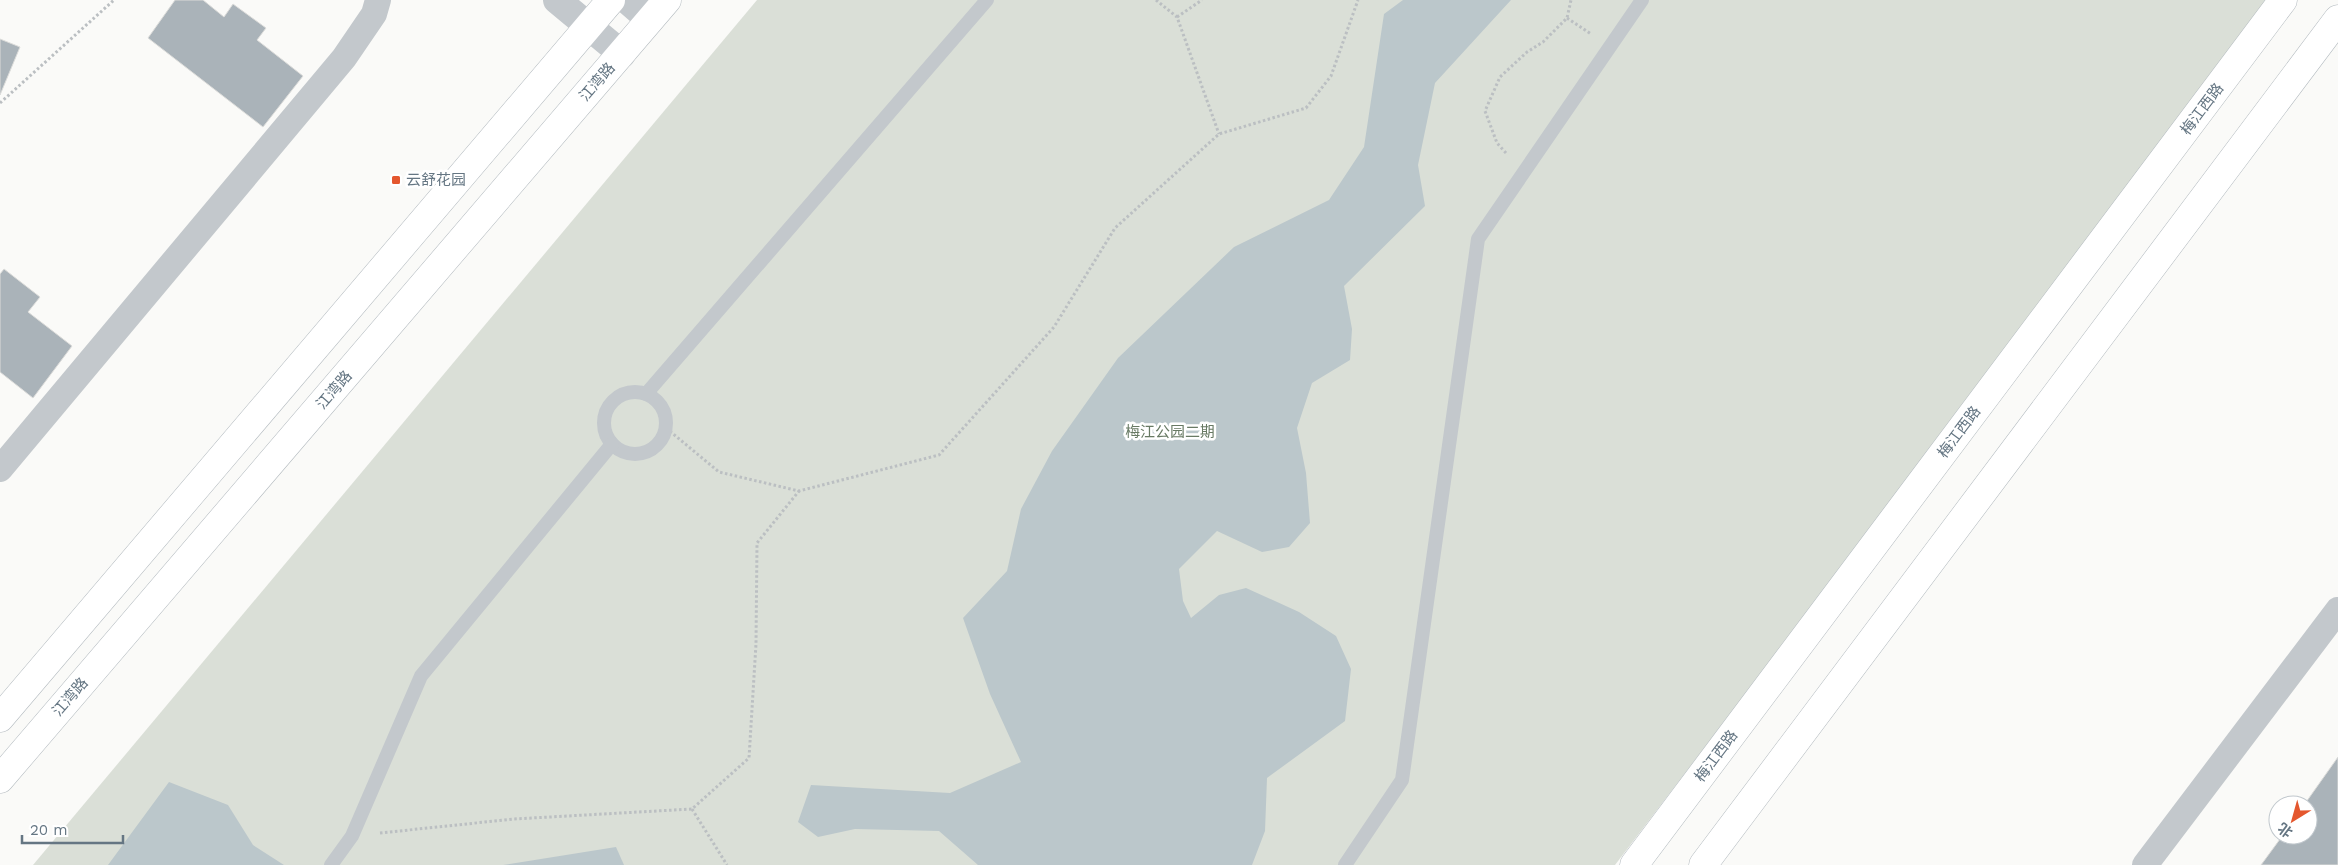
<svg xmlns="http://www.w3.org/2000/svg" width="2338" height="865" font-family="'Work Sans','Noto Sans SC',sans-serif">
<rect width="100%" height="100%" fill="#fafaf8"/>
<polygon fill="#dadfd7" points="757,0 2274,0 1615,865 33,865"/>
<g fill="#bbc7cb">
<polygon points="1403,0 1511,0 1435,83 1418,165 1425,206 1344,286 1352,329 1350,360 1312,383 1297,428 1306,473 1310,523 1289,547 1262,552 1217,531 1179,569 1183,601 1191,618 1219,595 1246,588 1299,612 1336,636 1351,669 1345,721 1267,778 1265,831 1252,865 978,865 939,831 855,829 818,837 798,822 811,785 950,793 1021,762 990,694 963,618 1007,571 1021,509 1052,451 1118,358 1234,247 1329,200 1364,147 1384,14"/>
<polygon points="169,782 228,805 253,845 284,865 108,865"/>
<polygon points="616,847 624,865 503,865"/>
</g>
<g fill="#aab3b9" stroke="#dcdcda">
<polygon points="175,0 203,0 224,17 233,4 266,28 257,40 303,76 263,127 148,38"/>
<polygon points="0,39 20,47 0,95"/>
<polygon points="4,269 40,297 28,312 72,346 33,398 0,372 0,274"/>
<polygon points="2338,757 2338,865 2261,865 2283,835 2308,835 2308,805 2304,805"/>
</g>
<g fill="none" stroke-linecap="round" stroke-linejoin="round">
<defs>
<g id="secondary">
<polyline points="0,718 611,0"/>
<polyline points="0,779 667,0"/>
<polyline points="1634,865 2283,0"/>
<polyline points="1703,865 2338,19"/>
</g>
</defs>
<use href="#secondary" stroke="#b3babf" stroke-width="29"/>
<g stroke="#bbbfc2" stroke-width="3" stroke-dasharray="2.5 2.5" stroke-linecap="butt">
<polyline points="1156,0 1177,17 1219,134"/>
<polyline points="1177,17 1202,0"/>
<polyline points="1567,18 1591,34"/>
<polyline points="0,103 114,0"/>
<polyline points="1506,153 1497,143 1485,111 1500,77 1527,52 1543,42 1567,18 1571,0"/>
<polyline points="666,428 719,472 799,491 939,455 1054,327 1115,228 1219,134 1306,108 1331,76 1358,0"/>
<polyline points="692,809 727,865"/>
<polyline points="380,833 514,819 692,809 749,758 756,644 757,543 799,491"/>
</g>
<g stroke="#c3c8cc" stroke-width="14">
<circle cx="635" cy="423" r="31"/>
<polyline points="646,394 987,0"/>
<polyline points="331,865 352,836 421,676 612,444"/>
<polyline points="1345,865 1402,780 1478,239 1642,0"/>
</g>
<g stroke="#c3c8cc" stroke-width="26">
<polyline points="0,469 344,58 374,14 378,0"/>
<polyline points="2145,865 2338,610"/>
</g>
<g stroke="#c3c8cc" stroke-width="28">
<polyline points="557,0 622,54"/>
<polyline points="627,0 650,20"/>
</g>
<use href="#secondary" stroke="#fff" stroke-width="28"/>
</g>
<rect fill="#e4572e" stroke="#fff" stroke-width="2" x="391" y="175" width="10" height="10" rx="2.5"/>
<g text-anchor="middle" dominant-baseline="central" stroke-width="5" stroke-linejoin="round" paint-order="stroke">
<g font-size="15" fill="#657683" stroke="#fff">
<text transform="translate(597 82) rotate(-49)">江湾路</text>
<text transform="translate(2202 109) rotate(-53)">梅江西路</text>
<text transform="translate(334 390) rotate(-49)">江湾路</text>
<text transform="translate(1959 432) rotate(-53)">梅江西路</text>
<text transform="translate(70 697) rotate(-49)">江湾路</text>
<text transform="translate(1716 756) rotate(-53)">梅江西路</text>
</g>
<g font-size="15" fill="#657683" stroke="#fff" text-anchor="start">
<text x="406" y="180">云舒花园</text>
</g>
<g font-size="15" fill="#687a64" stroke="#fff">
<text x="1170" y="432">梅江公园二期</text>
</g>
</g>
<g transform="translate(2293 820) rotate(217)"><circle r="24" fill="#ffffff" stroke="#c1c8cd"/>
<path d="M0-4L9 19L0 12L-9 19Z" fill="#e4572e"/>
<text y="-8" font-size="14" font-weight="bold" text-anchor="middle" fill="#657683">北</text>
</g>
<path d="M22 835v8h101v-8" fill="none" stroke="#657683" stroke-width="2.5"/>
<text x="30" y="835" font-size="15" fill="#657683" stroke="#ffffff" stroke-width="4" paint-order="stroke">20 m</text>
</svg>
